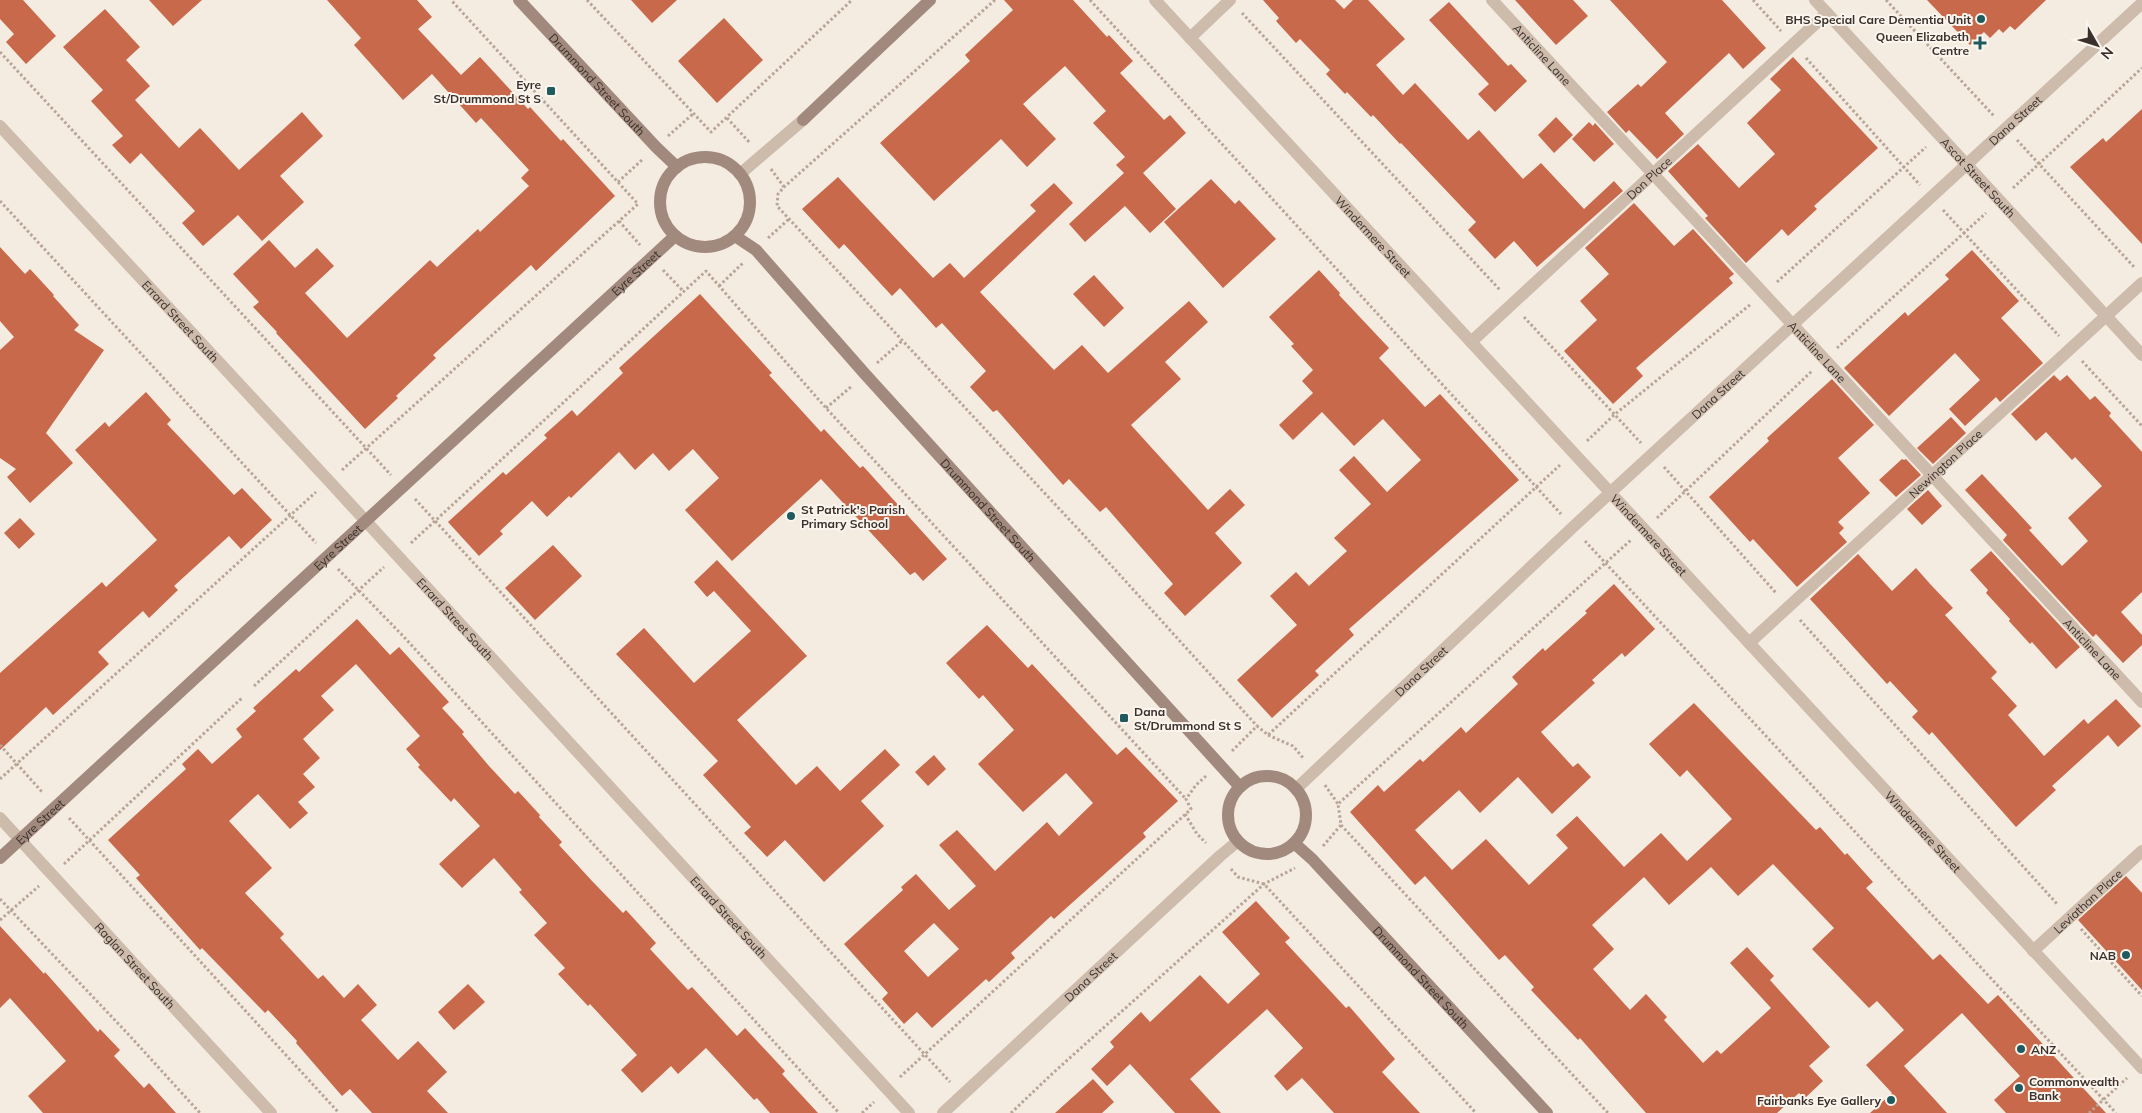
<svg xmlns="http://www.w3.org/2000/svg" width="2142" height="1113" font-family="Mulish,sans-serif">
<rect width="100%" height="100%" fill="#f4ebe1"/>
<g fill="#c8694b" fill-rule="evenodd">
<polygon points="0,0 23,0 56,36 26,64 6,42 14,34 0,19"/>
<polygon points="149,0 202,0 173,26"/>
<polygon points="327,0 417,0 432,17 418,29 461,75 480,57 528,109 530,107 561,141 563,139 615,196 536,271 531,265 433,355 436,358 396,396 398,398 365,429 276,333 277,332 253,307 259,302 233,274 269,240 295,268 317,248 334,266 305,293 347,338 430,260 437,267 478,229 480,232 529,186 521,178 529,170 481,118 476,123 432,74 403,100 354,45 361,38"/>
<polygon points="631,0 677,0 652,23"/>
<polygon points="1004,0 1073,0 1107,37 1109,35 1133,61 1120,73 1164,120 1170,115 1186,133 1143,173 1176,209 1150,233 1125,206 1085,242 1069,224 1124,173 1116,165 1125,157 1093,123 1106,111 1065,66 1023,104 1056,139 1027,167 1001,139 934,201 880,143 970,61 965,55 1013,10"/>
<polygon points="1263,0 1335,0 1344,9 1353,0 1368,0 1405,39 1376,65 1403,95 1415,83 1468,140 1479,130 1523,179 1541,163 1584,209 1614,181 1623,191 1537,267 1514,241 1495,259 1468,230 1476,222 1401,143 1400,144 1373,115 1371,117 1347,92 1345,94 1326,74 1330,70 1300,39 1296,43 1276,21 1279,18"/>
<polygon points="1515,0 1573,0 1588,16 1556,45"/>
<polygon points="1610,0 1722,0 1766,48 1743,69 1729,53 1665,113 1684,134 1657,159 1629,130 1626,133 1607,112 1638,84 1641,87 1667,62"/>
<polygon points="1927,0 2046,0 2015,30 2010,26 2003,33 1999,29 1990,38 1984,32 1970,45"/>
<polygon points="1449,2 1508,66 1511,64 1527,81 1495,112 1478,94 1489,84 1429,20"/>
<polygon points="105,9 140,47 126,60 150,86 135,100 179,148 200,128 239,170 302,112 323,136 280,176 304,202 262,241 238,215 203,246 182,223 195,211 141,153 130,164 112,145 123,136 91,101 103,90 63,47"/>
<polygon points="724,18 763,60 717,103 678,61"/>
<polygon points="1793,57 1878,148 1814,206 1817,209 1788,236 1782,229 1746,263 1705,218 1708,216 1668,171 1698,144 1739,188 1775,154 1747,123 1781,90 1770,79"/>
<polygon points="2142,109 2142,244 2070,167 2103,138 2106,142"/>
<polygon points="1556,117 1573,135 1554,153 1538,135"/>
<polygon points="1589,122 1593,126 1595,123 1614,144 1594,162 1572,139"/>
<polygon points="838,177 933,278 950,263 964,278 1036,211 1030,205 1054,183 1073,203 980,292 1054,370 1082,345 1108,373 1189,301 1208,322 1165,362 1181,379 1131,425 1208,510 1230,489 1245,505 1215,533 1242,563 1185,616 1164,593 1173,584 1106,507 1100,512 1069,479 1063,485 997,410 993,412 970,387 986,371 942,323 936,328 900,288 892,296 844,244 839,249 802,209"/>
<polygon points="1211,179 1235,204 1239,200 1276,239 1223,288 1164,222"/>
<polygon points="1634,203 1674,246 1693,229 1734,274 1729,278 1733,283 1636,368 1643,376 1613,404 1564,351 1597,320 1580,301 1609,274 1585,248"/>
<polygon points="0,247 25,274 30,269 54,295 53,296 79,325 74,330 104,350 46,433 73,463 30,503 7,477 16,469 0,458 0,350 14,337 0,321"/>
<polygon points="1972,250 2019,301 2001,318 2043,363 2000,402 1996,397 1965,426 1949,409 1980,380 1955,353 1889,416 1844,368 1905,312 1908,316 1949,279 1945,275"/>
<polygon points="1319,270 1340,293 1339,295 1389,348 1379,358 1425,407 1440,394 1519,480 1349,629 1354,635 1315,671 1319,675 1272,718 1237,680 1297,625 1270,596 1296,572 1309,586 1347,551 1334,538 1371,504 1339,470 1354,456 1387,492 1421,460 1383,419 1354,446 1322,412 1293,440 1279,425 1313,393 1302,381 1313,370 1291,346 1294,344 1269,317"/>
<polygon points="1094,275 1124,308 1104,327 1073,294"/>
<polygon points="700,294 772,373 769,375 821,432 824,429 860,468 863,466 947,559 923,581 915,572 910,575 821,479 732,561 685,510 719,478 693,449 669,471 653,453 635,470 619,452 571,498 569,496 547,517 532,501 500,531 503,534 479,556 448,522 503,472 506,475 547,438 544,435 572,410 577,416 623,373 619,368"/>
<polygon points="2054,375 2060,381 2067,375 2090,400 2095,396 2111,413 2109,416 2142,452 2142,592 2121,612 2142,635 2142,645 2123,663 2096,634 2093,637 2003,540 2007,535 1965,490 1982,474 2032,528 2029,530 2062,566 2088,541 2068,518 2102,486 2075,457 2072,460 2046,432 2036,441 2011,414"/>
<polygon points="1832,379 1874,425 1838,458 1870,493 1838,522 1844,528 1839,533 1847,542 1797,587 1753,539 1750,542 1709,497 1769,441 1767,438"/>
<polygon points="146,392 171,420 167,424 234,495 242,488 272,520 241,549 229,536 174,586 178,590 149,618 143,611 98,652 109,664 53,715 46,707 0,750 0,673 102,582 106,587 157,540 75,450 105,422 109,427"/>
<polygon points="1951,417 1966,433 1933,464 1917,448"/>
<polygon points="1902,459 1904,460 1906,459 1921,475 1896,497 1879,480"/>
<polygon points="1928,490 1942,506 1922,525 1907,509"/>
<polygon points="20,518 35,534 19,549 4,533"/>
<polygon points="553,545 582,576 535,620 505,588"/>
<polygon points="1991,551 2080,647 2056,669 2032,642 2030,644 2009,621 2010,619 1986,593 1988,590 1970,570"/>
<polygon points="1858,554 1892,591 1916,568 1931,585 1953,608 1945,615 1997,672 1991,678 2017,706 2008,715 2044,756 2084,719 2088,724 2116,699 2141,726 2118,747 2108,735 2052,786 2056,790 2016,827 1932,732 1929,735 1912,717 1918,711 1890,681 1887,684 1810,599"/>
<polygon points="717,560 807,656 737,720 796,785 817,766 840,791 885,749 900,765 861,801 884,826 824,882 785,840 767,857 744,833 751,827 703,775 718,761 616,654 644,628 694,683 751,631 714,591 707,597 694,582"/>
<polygon points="1614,584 1655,629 1625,657 1622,653 1592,680 1595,683 1541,732 1573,767 1578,763 1591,777 1552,814 1518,777 1480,813 1459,790 1415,830 1452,870 1486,839 1529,885 1568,848 1556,835 1577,816 1624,867 1661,833 1687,861 1732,819 1687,770 1680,777 1649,744 1694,703 1816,830 1820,827 1845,855 1847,853 1873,882 1866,888 1933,960 1940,954 1988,1004 1998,995 2106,1113 2006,1113 1994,1100 2020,1076 1962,1013 1904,1066 1947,1113 1870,1113 1892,1093 1866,1065 1904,1030 1877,1001 1869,1008 1812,949 1834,928 1773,864 1738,896 1711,867 1669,905 1644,877 1592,925 1614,949 1593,969 1630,1010 1646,994 1667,1017 1664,1020 1703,1063 1717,1050 1721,1054 1771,1008 1730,963 1747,947 1774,976 1770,980 1830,1047 1809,1066 1823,1081 1804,1099 1799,1093 1777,1113 1646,1113 1580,1038 1578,1040 1531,990 1534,987 1505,955 1499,960 1425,876 1415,885 1350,812 1378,785 1384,792 1420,759 1423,762 1461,727 1466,733 1518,684 1512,677 1543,648 1545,651 1587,613 1585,611"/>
<polygon points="357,619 390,655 399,647 449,702 442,708 464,732 462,734 489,766 515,794 518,791 540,815 539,817 562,842 559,845 592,881 623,913 626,910 656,943 650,949 688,990 692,987 737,1036 745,1028 785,1071 782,1074 818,1113 770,1113 757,1098 754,1100 706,1048 678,1074 671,1066 642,1093 621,1070 637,1055 590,1004 588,1006 558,974 565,968 534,935 547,923 519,892 522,890 494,858 462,888 439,864 480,826 454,798 451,802 418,767 420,765 406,749 420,736 356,664 321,696 334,710 303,739 320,758 303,774 315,787 298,802 308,813 290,829 258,794 229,821 272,868 245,893 284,934 280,938 318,979 323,975 344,998 358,984 377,1005 361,1020 398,1060 418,1041 447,1072 427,1091 448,1113 372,1113 350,1089 342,1096 296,1043 297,1041 268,1010 265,1013 202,948 200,950 136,878 140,875 108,840 186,769 182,764 198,749 212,764 242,737 236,729 256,711 253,708 296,669 299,672"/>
<path d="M 987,625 L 1028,668 L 1032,664 L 1117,755 L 1126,747 L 1178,801 L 1143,833 L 1146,837 L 1054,919 L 1051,916 L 1011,953 L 1015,958 L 989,982 L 986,979 L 932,1028 L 917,1012 L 904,1024 L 882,999 L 888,993 L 844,944 L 903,890 L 901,887 L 916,874 L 949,910 L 976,886 L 939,845 L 957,830 L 995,871 L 1047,822 L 1059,836 L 1093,803 L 1066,773 L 1023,812 L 978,764 L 1014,730 L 983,695 L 979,699 L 946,663 ZM 934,923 L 959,949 L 928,977 L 904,951 Z"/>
<polygon points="934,755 946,769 928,786 915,772"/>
<polygon points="2126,876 2142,893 2142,990 2078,920"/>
<polygon points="1256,901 1290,938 1285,942 1346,1008 1349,1006 1395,1059 1382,1072 1420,1113 1334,1113 1302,1078 1287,1091 1274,1076 1303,1048 1267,1009 1190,1079 1221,1113 1175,1113 1130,1064 1107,1086 1091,1069 1114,1047 1110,1042 1141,1012 1150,1022 1200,975 1228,1004 1260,974 1222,932"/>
<polygon points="0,926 44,974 45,972 98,1032 100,1029 120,1050 114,1056 144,1088 149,1083 176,1113 43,1113 28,1096 66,1061 10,998 0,1008"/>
<polygon points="468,984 485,1002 454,1030 438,1012"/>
<polygon points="1093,1079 1114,1102 1102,1113 1055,1113"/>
</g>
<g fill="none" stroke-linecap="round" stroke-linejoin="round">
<g stroke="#b9a596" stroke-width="3" stroke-dasharray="2.5 2.5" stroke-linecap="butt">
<polyline points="587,0 711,132 852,0"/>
<polyline points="995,0 784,187 778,194 777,206 1080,531 1257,726"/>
<polyline points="1090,0 1561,514"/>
<polyline points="1753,0 1781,31"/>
<polyline points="1886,0 1994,116"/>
<polyline points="1242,13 1500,290"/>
<polyline points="0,52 391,475"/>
<polyline points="1806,58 1920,185"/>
<polyline points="727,118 750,143"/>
<polyline points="668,136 694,113"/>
<polyline points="2017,140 2135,268"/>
<polyline points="771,169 784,187"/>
<polyline points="618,182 643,159"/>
<polyline points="2013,188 2142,68"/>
<polyline points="0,201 316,543"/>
<polyline points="1943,210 2059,336"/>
<polyline points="619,221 640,245"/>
<polyline points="768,238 789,219"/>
<polyline points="663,270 684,292"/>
<polyline points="1777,282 1926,147"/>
<polyline points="719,286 744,262"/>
<polyline points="1524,317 1641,443"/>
<polyline points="1837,348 1986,213"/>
<polyline points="2082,361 2142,426"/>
<polyline points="877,363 903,340"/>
<polyline points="826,408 852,386"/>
<polyline points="1587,441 1614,415 1751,304"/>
<polyline points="1664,467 1776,593"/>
<polyline points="342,470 638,204 451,0"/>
<polyline points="415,499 950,1082"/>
<polyline points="1657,518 1812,371"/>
<polyline points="1585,541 2116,1113"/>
<polyline points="411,543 706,271 826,408 1186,799"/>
<polyline points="338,569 404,637 839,1113"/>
<polyline points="1800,620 2058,905"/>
<polyline points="254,686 384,567"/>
<polyline points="1268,735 1293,746 1304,759"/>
<polyline points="0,745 43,793"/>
<polyline points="1232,751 1257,726 1268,735 1560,465"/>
<polyline points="0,779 316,492"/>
<polyline points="1325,785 1338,804"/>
<polyline points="1185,814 1197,834 1206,843"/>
<polyline points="69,818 339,1113"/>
<polyline points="1341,825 1608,1113"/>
<polyline points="1323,846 1341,825 1338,804 1631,540"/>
<polyline points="64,864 243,697"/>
<polyline points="1231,869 1238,877 1264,884 1476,1113"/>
<polyline points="0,899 129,1035 200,1113"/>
<polyline points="0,920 39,886"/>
<polyline points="2081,929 2142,996"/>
<polyline points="900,1077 1191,809 1186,799 1196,785 1206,776"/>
<polyline points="862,1113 874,1102"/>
<polyline points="1011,1113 1053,1073 1264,884 1295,868"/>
<polyline points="2089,1113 2127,1078"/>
</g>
<g stroke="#cdbbac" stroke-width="12">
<path id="s1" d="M 1492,0 L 2142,702"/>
<polyline points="1190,38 1230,0"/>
<path id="s2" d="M 1471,342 L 1827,13"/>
<path id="s3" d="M 1749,643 L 2142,283"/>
<path id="s4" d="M 2033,951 L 2142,851"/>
</g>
<g stroke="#cdbbac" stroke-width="12">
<path id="s5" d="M 1155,0 L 2142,1068"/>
<path id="s6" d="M 1815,0 L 2142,355"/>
<path id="s7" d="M 0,126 L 329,481 L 909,1113"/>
<path id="s8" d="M 0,818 L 271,1113"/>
</g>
<g stroke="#cdbbac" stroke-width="12">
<polyline points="740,174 803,120"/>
<path id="s9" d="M 1296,789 L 1573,527 L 2142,3"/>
<path id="s10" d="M 943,1113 L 1220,856 L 1238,841"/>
</g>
<g stroke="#a18a7d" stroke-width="12">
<path id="s11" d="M 519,0 L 656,147 L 677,167"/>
<polyline points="803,120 930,0"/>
<circle cx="705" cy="202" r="45"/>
<path id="s12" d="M 735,236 L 756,250 L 865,374 L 1240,787"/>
<circle cx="1267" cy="815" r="39"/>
<path id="s13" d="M 1294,843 L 1312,859 L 1547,1113"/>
<path id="s14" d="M 0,858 L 675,236"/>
</g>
</g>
<g fill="#1f5a5e" stroke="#fbf5ee" stroke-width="2">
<circle cx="1981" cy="19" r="5"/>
<path d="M1977.5 35.5h5v5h5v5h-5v5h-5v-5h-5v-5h5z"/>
<rect x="546" y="86" width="10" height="10" rx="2.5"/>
<circle cx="791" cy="516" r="5"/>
<rect x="1119" y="713" width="10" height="10" rx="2.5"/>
<circle cx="2126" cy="955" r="5"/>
<circle cx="2021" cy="1049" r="5"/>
<circle cx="2019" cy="1088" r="5"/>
<circle cx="1891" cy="1100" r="5"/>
</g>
<g text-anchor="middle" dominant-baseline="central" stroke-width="4" stroke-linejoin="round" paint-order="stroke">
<g font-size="12" font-weight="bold" fill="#3b302b" stroke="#fbf5ee" text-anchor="end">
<text x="1971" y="19">BHS Special Care Dementia Unit</text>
<text x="1969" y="36">Queen Elizabeth<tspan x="1969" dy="14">Centre</tspan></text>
<text x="541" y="84">Eyre<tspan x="541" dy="14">St/Drummond St S</tspan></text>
<text x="801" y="509" text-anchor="start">St Patrick's Parish<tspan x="801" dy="14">Primary School</tspan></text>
<text x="1134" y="711" text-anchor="start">Dana<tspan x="1134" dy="14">St/Drummond St S</tspan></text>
<text x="2116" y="955">NAB</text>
<text x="2031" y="1049" text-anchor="start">ANZ</text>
<text x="2029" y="1081" text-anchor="start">Commonwealth<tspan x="2029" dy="14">Bank</tspan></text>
<text x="1881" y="1100">Fairbanks Eye Gallery</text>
</g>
<g font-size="12" fill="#3b302b" stroke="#fbf5ee">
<text stroke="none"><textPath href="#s1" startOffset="74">Anticline Lane</textPath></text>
<text stroke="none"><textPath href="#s11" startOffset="115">Drummond Street South</textPath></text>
<text stroke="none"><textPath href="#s9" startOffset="982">Dana Street</textPath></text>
<text stroke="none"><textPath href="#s6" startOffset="241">Ascot Street South</textPath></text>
<text stroke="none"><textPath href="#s2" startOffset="242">Don Place</textPath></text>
<text stroke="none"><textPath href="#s5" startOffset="322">Windermere Street</textPath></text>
<text stroke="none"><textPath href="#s14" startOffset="864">Eyre Street</textPath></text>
<text stroke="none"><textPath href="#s7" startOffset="266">Errard Street South</textPath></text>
<text stroke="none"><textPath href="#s1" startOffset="479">Anticline Lane</textPath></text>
<text stroke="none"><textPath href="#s9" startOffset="578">Dana Street</textPath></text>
<text stroke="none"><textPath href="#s3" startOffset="266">Newington Place</textPath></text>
<text stroke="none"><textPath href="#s12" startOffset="374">Drummond Street South</textPath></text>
<text stroke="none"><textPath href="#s5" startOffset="728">Windermere Street</textPath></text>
<text stroke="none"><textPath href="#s14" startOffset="459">Eyre Street</textPath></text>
<text stroke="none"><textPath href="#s7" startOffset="671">Errard Street South</textPath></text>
<text stroke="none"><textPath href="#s1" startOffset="884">Anticline Lane</textPath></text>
<text stroke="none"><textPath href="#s9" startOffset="172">Dana Street</textPath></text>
<text stroke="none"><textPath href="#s14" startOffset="54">Eyre Street</textPath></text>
<text stroke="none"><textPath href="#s5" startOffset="1132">Windermere Street</textPath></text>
<text stroke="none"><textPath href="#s4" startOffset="74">Leviathan Place</textPath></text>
<text stroke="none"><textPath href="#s7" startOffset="1076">Errard Street South</textPath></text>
<text stroke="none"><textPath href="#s8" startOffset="200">Raglan Street South</textPath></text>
<text stroke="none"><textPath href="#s10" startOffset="201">Dana Street</textPath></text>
<text stroke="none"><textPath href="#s13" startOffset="185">Drummond Street South</textPath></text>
</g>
</g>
<g transform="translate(2097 45) rotate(129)" stroke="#fbf5ee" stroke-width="4" paint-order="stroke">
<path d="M0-4L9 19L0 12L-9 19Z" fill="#3b302b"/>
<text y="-8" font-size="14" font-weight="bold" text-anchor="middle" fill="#3b302b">N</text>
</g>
</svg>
